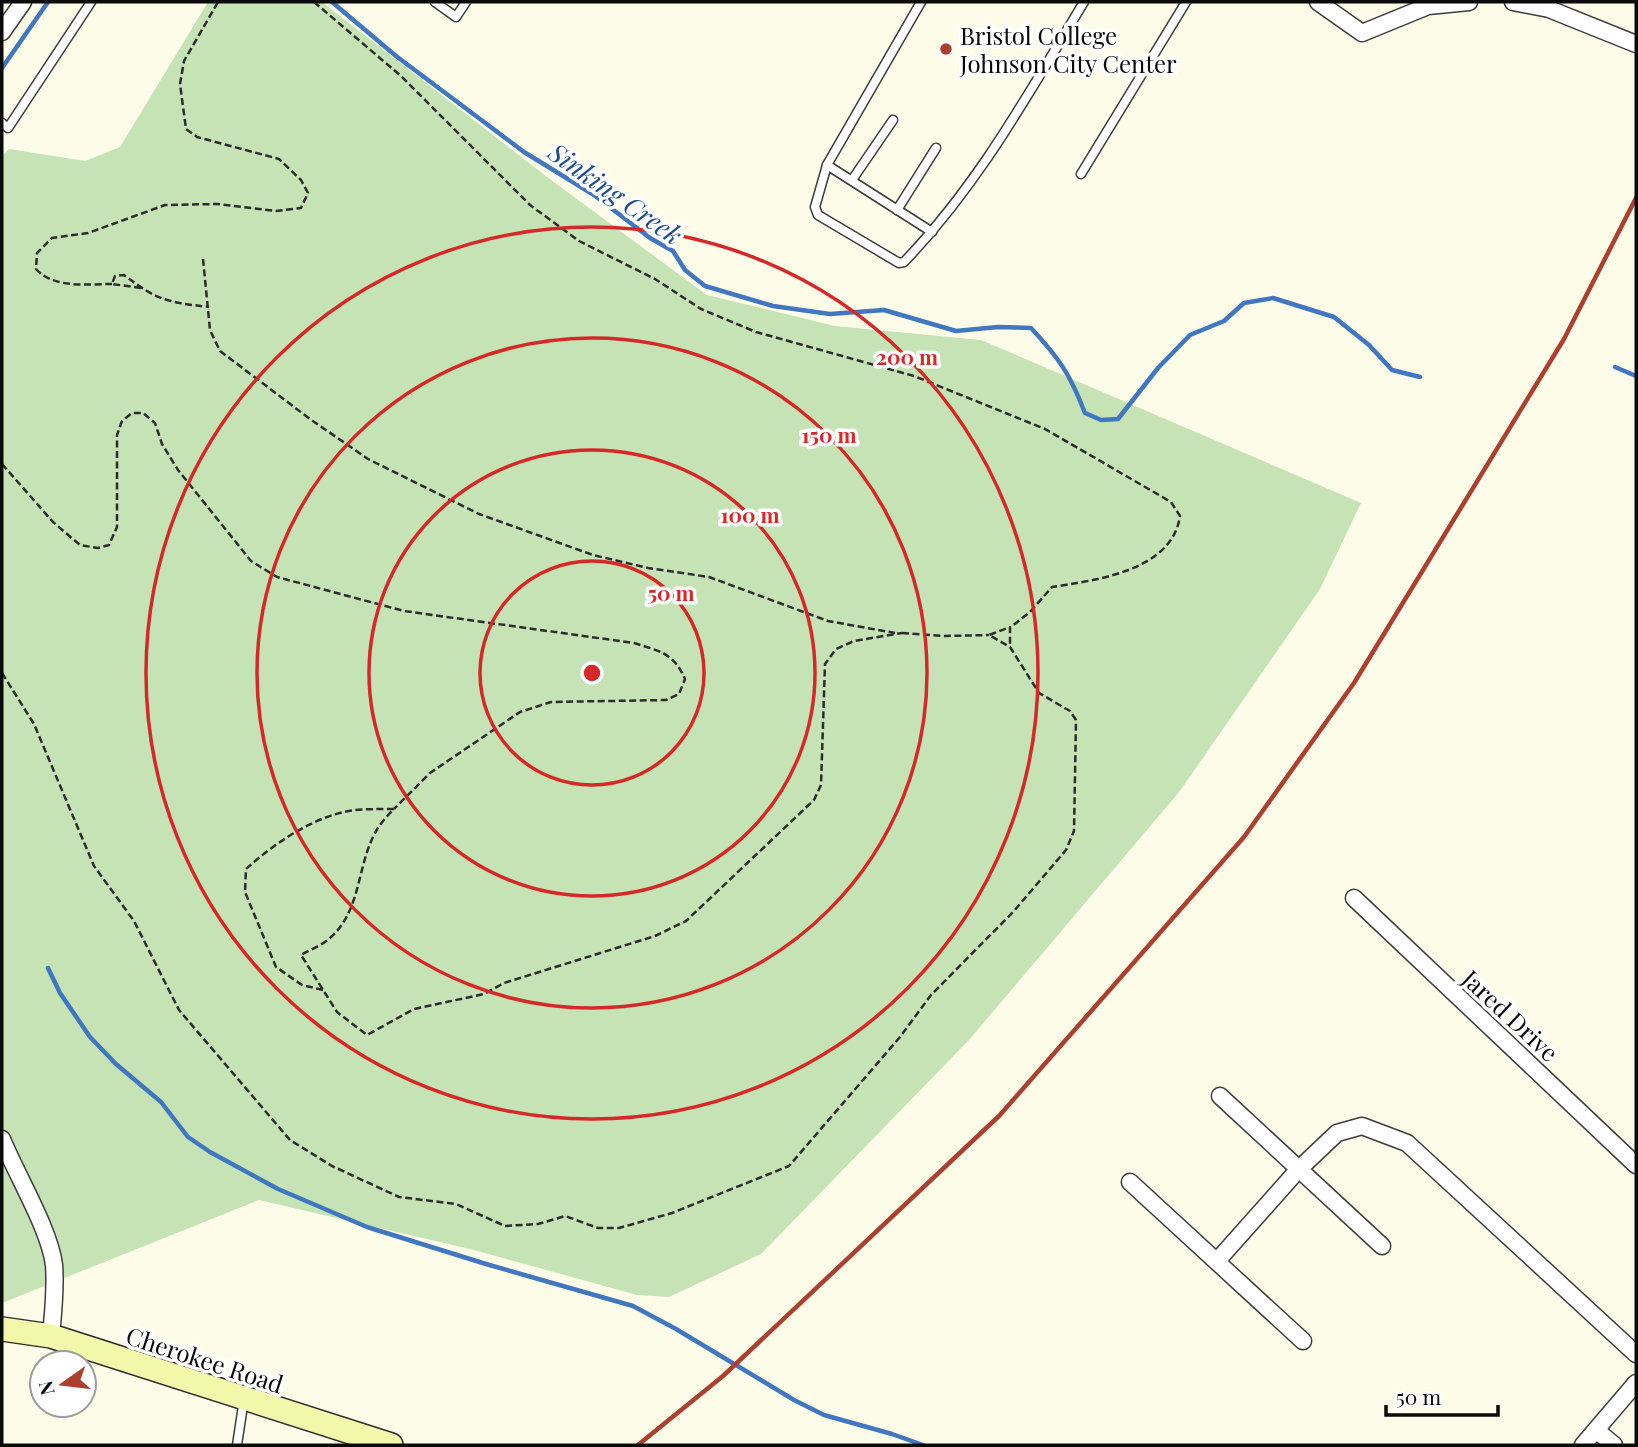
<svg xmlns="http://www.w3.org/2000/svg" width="1638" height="1447" font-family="'Playfair Display',serif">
<rect width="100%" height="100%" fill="#fdfce9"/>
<polygon fill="#c6e3b6" points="208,2 322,2 547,177 707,295 835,326 981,340 1361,503 1320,589 1180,791 969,1040 761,1254 669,1297 637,1295 474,1250 259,1200 2,1303 2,156 9,149 85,161 120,147"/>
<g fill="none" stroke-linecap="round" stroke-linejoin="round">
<g stroke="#4077c0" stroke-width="4.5">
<path d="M 332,2 L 396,56 L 524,152 L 594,195 L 650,238 L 673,251 L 685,270 L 705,286 L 773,306 L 830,314 L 884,310 L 956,331 L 998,327 L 1031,328 C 1059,358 1070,374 1085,413 L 1101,420 L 1118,419 L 1158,368 L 1190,335 L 1224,321 L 1244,303 L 1273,298 L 1334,317 L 1369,345 L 1392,370 L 1420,377"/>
<polyline points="2,68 48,2"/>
<polyline points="1615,367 1636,376"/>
<polyline points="48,968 60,993 90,1037 116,1064 161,1102 188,1137 210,1152 278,1189 367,1227 486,1264 633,1306 676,1329 794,1400 824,1415 892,1434 923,1445"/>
</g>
<defs>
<g id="lane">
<polyline points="435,2 456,17 466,2"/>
<path d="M 921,2 L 827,165 L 815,207 L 818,215 L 899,263 L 904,262 C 979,184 1028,94 1084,2"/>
<polyline points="2,123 8,128 91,2"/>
<polyline points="827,165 932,232"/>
<polyline points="1081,174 1186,2"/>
<polyline points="852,180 893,120"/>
<polyline points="897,210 936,148"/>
<polyline points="237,1445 244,1399"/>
</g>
<g id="street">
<polyline points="1318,2 1362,33 1428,6 1469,2"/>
<polyline points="1513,2 1549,9 1636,44"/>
<polyline points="2,32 23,2"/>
<polyline points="1354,898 1636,1165"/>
<polyline points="1220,1096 1382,1246"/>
<path d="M 2,1139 C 16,1174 50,1230 54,1265 C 56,1289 53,1313 51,1336"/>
<polyline points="1130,1182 1303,1341"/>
<polyline points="1217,1261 1298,1170 1337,1133 1362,1126 1407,1143 1636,1354"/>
<polyline points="1596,1430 1614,1445"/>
<polyline points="1583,1445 1636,1383"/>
</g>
<polyline id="secondary" points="2,1329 51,1336 391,1445"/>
</defs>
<use href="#lane" stroke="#3d3d3d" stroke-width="11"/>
<use href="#street" stroke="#3d3d3d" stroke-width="19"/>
<use href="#secondary" stroke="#2c2c2c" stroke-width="26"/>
<g stroke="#2c2c2c" stroke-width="2.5" stroke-dasharray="7 3.5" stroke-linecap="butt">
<path d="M 314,2 L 401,76 L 530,205 L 579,241 L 655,279 L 701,309 L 756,332 L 914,376 L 1045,429 L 1171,502 L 1180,516 C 1172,571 1096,580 1052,587 L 1030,612 L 1011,627"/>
<polyline points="203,259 210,330 220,351 310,419 368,459 479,514 593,555 648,568 709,577 828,621 895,633"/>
<path d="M 112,284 C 87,284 54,289 36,269 L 37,253 L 52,238 L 88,233 L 165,205 L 217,204 L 276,211 L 301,208 L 308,193 L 301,180 L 279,159 L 197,137 L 186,129 L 180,84 L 184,61 L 218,2"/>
<path d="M 141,288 L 112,284 L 115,276 L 124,275 C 158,301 167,302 209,307"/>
<path d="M 2,464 L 53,522 L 80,545 L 98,548 L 109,545 L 117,527 L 117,435 L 122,421 L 132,413 L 143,413 L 155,423 L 162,444 L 178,470 L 251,561 L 277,577 L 404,611 L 634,643 C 659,651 674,653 685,679 L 679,694 L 666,700 L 551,702 L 520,712 L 430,773 L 394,809"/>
<polyline points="902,633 945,636 989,635"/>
<polyline points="2,673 34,724 94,866 134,921 179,1010 290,1140 332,1166 399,1197 456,1204 505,1226 538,1224 565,1216 598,1228 619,1228 672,1213 789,1166 900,1037 931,995 1014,911 1066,850 1074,831 1076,720 1070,711 1039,693 1010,647 989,635 1010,627 1010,647"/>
<path d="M 323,990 L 302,985 L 276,967 L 245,892 L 246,869 C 275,843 315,815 355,810 C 368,809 381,809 394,809 C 386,817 379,825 374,835 C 356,870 361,916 325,942 C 317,947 308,951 301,955 L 337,1012 L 367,1035 L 414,1009 L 484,994 L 504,983 L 655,936 L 686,921 L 814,800 L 821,785 L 825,664 L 836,649 L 854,641 L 902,633"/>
</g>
<use href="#lane" stroke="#fff" stroke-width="8"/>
<use href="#street" stroke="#fff" stroke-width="16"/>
<use href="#secondary" stroke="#f3f7a9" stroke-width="23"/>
<polyline stroke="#ac3f30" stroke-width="4.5" points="638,1445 723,1376 999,1116 1244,837 1354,683 1564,339 1636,198"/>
</g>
<g fill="none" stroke="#d62828" stroke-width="3.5">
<circle cx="592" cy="673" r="112"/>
<circle cx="592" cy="673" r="223"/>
<circle cx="592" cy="673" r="335"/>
<circle cx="592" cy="673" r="446"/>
</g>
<circle fill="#ac3f30" stroke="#fff" stroke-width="2.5" cx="946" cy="49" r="7"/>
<g text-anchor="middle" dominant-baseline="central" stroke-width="7" stroke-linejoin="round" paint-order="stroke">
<g font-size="24" fill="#0a0a0a" stroke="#fff" text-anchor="start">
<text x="960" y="35">Bristol College<tspan x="960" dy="28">Johnson City Center</tspan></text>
</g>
<g font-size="24" fill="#0a0a0a" stroke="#fff">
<text transform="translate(1511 1015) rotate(43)">Jared Drive</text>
<text transform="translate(205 1359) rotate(18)">Cherokee Road</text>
</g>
<g font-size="26" font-style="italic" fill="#204c8f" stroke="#fff">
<text transform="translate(616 193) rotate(35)">Sinking Creek</text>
</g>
</g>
<circle cx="592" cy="673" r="10" fill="#d62828" stroke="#fff" stroke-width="3.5"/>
<g font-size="21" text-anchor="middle" font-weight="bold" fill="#d62828" stroke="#fff" stroke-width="7" stroke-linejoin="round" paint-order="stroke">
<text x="907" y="365">200 m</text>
<text x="829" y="443">150 m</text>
<text x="750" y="523">100 m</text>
<text x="671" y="601">50 m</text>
</g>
<rect width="1638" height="1447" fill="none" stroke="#0a0a0a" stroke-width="7"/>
<g transform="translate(63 1384) rotate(256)"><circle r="33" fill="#ffffff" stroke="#9d9d9d" stroke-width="2"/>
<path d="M0-5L12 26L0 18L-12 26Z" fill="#ac3f30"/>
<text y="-10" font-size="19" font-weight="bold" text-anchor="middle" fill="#0a0a0a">N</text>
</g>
<path d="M1386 1405v10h112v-10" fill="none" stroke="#0a0a0a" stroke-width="3.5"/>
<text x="1396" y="1405" font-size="21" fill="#0a0a0a" stroke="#ffffff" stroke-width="5" paint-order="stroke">50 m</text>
</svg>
